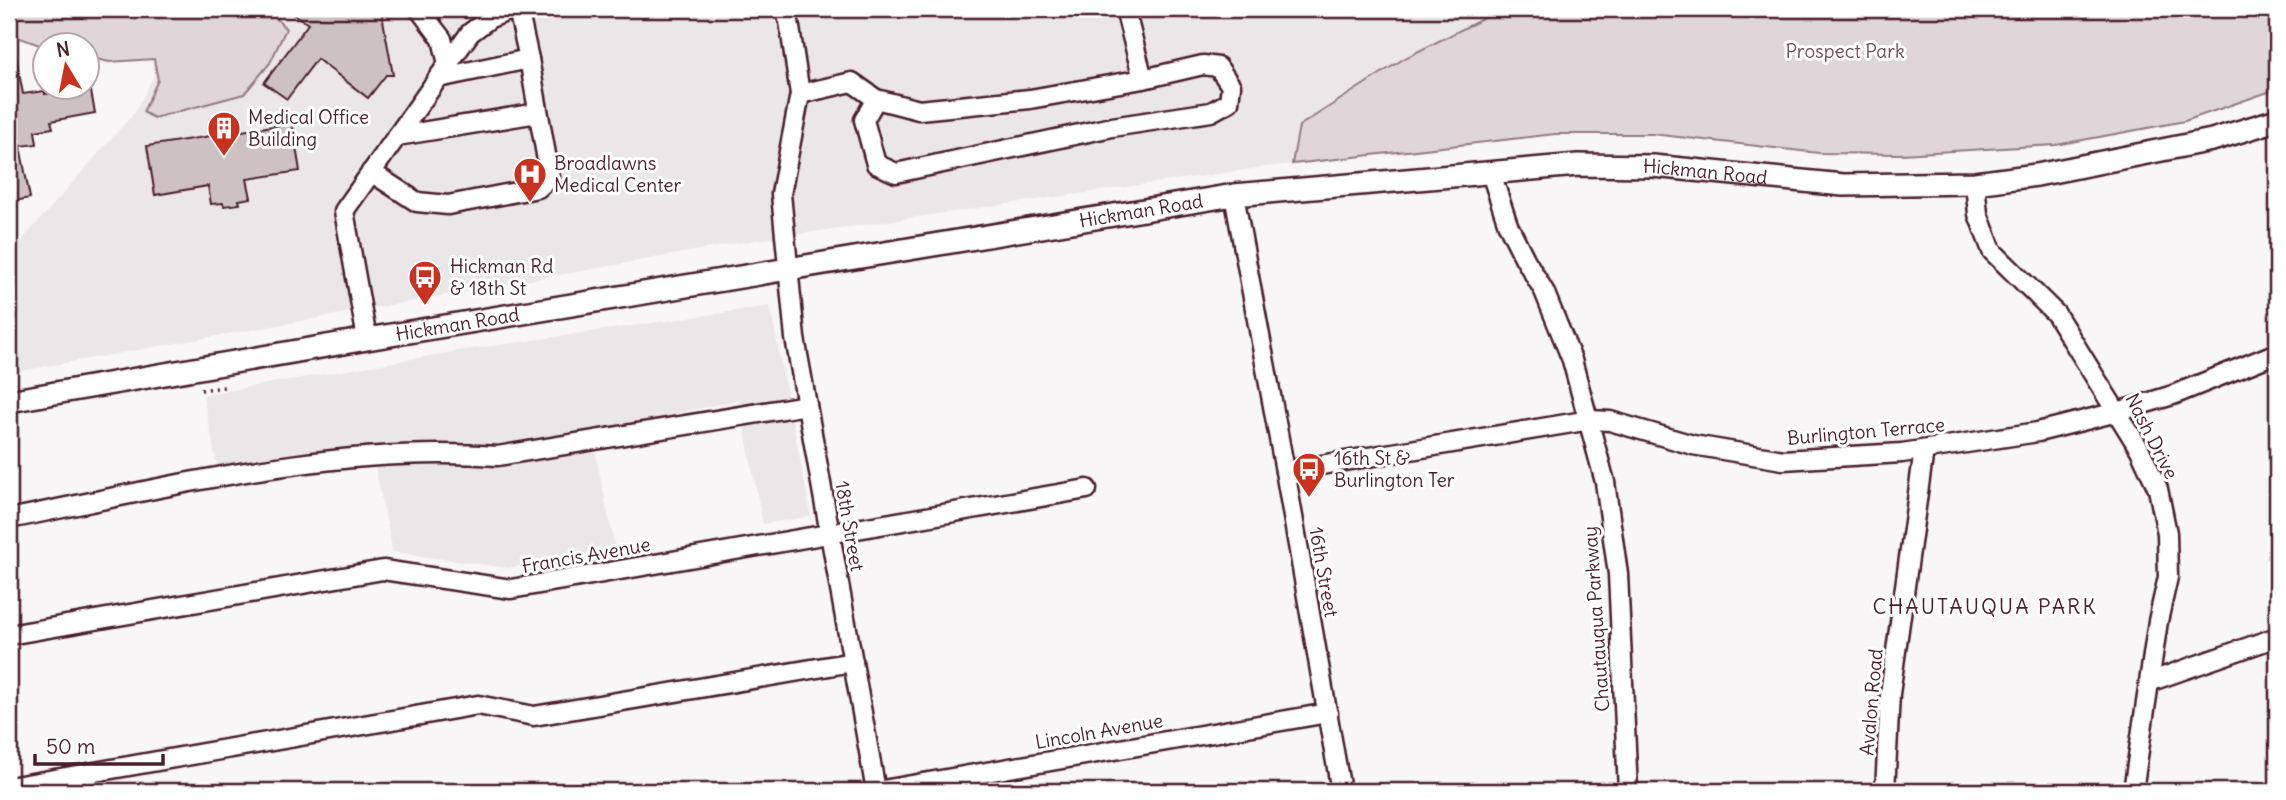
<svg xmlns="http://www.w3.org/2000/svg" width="2286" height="800" font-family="Delius,sans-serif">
<rect width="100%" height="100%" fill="#f8f6f7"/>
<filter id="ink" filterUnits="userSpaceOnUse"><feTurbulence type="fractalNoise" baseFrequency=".0143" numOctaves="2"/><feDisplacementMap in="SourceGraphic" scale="14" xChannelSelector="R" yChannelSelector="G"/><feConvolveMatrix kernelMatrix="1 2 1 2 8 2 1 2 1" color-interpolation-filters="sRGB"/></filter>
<g filter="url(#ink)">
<g fill="#ebe6e8">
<polygon points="143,9 1791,9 1832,97 1819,153 1652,134 1555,134 1265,167 750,241 14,372 9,334 9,255 135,112 154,76"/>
<polygon points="770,306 811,516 763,524 739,400 591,432 615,548 509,568 393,552 371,448 317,452 218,469 203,395 458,351"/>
</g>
<g fill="#ded6d9" stroke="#947a82" stroke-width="2">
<polygon points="9,9 268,9 286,29 270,63 244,94 154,118 143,112 158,80 154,59 109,62 88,57 88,46 45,47 9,34"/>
<polygon points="1502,9 2277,9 2277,89 2185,121 2056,145 1901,154 1819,153 1652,134 1555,134 1292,164 1299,126 1405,58"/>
</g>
<g fill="#cdc1c4" stroke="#4a1f2b" stroke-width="2">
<polygon points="287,9 381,9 393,75 386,75 368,98 317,59 287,99 264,83 308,24"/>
<polygon points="16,57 23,94 45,91 45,94 90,86 95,113 51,121 53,128 35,131 37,144 20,146 30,198 9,202 9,58"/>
<polygon points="292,123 300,171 247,179 251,198 239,200 240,204 224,206 223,203 211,204 208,186 155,195 147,146"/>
</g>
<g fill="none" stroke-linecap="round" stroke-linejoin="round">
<defs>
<g id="minor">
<polyline points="419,9 442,39 448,64"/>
<polyline points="784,9 789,21 800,94 781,194 795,338 876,791"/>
<polyline points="438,78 529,59"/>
<polyline points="800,94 852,82 876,99 919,110 1030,99 1143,79 1125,9"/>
<polyline points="876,99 864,120 876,164 896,173 1112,127 1211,112 1229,102 1231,86 1218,67 1203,65 1143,79"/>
<polyline points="397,136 538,113"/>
<polyline points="371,172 417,202 448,205 538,188 550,177 529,59 518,9"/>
<polyline points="1491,173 1508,225 1525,259 1544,291 1572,360 1605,482 1618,574 1628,791"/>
<polyline points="1975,183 1978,214 1992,251 2056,314 2140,450 2158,489 2167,533 2168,577 2158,621 2133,791"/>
<polyline points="1234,195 1285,471 1341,791"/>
<polyline points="367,339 344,211 470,33 490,18 513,9"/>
<polyline points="1285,471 1590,420 1610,421 1693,445 1783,460 1902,453 2038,432 2117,412 2173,395 2277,353"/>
<path d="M 9,519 C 170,487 332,444 498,456 L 807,405"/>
<polyline points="9,635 383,570 511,589 1087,489"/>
<polyline points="2149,682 2277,637"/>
<polyline points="9,787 478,705 534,716 853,662"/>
<polyline points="877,791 1328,713"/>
<polyline points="1885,791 1890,694 1924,450"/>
</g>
<g id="major">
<path id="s1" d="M 9,401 L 367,339 L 1234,195 L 1578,165 L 1653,166 L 1843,185 L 1975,183 L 2037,175 L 2212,140 L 2277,120"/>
</g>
</defs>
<use href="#minor" stroke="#4a1f2b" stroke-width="23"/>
<use href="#major" stroke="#4a1f2b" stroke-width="26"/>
<polyline stroke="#4a1f2b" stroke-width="3.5" stroke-dasharray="2 5" stroke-linecap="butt" points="201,390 224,387"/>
<use href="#minor" stroke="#fff" stroke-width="18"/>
<use href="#major" stroke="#fff" stroke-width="21"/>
</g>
</g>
<defs>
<symbol id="building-pin" viewBox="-11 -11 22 30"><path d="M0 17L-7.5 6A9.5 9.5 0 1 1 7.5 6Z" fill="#c8321e" stroke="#fff"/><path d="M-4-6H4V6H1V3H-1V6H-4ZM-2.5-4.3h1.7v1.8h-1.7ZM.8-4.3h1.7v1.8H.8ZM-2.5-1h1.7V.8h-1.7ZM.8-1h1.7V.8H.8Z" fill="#fff"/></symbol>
<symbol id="hospital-pin" viewBox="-11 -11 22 30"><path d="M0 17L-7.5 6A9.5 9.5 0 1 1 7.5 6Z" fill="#c8321e" stroke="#fff"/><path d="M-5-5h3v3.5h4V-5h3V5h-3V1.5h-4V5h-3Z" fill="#fff"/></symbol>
<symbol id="bus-pin" viewBox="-11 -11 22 30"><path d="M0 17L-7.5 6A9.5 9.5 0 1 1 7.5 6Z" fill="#c8321e" stroke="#fff"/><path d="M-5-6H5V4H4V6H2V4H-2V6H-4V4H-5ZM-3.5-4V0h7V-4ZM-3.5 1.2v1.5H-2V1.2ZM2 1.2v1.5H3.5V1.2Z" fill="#fff"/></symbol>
</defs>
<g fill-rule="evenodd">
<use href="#building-pin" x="205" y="109" width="38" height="52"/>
<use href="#hospital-pin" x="511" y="155" width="38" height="52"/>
<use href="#bus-pin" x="406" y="258" width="38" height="52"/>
<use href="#bus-pin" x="1290" y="450" width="38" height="52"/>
</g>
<g text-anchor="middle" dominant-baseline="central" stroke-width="6" stroke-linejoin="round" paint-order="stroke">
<g font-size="19" fill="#6f4d56" stroke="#fff">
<text x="1845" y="51">Prospect Park</text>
</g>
<g font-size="19" fill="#4a1f2b" stroke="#fff" text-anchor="start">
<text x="248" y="117">Medical Office<tspan x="248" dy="22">Building</tspan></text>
<text x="554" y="163">Broadlawns<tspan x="554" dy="22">Medical Center</tspan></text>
<text x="450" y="266">Hickman Rd<tspan x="450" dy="22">&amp; 18th St</tspan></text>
<text x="1334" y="458">16th St &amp;<tspan x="1334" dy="22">Burlington Ter</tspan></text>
</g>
<g font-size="19" fill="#4a1f2b" stroke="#fff">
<text stroke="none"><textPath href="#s1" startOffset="1715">Hickman Road</textPath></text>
<text stroke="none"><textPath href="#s1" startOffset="1148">Hickman Road</textPath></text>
<text stroke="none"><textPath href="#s1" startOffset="455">Hickman Road</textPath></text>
<text transform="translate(1866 431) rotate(-5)">Burlington Terrace</text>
<text transform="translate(2152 436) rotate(63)">Nash Drive</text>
<text transform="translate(850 526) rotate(80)">18th Street</text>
<text transform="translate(586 555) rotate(-10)">Francis Avenue</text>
<text transform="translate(1324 572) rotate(80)">16th Street</text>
<text transform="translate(1596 619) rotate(-94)">Chautauqua Parkway</text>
<text transform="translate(1871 702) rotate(-85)">Avalon Road</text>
<text transform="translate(1099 731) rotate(-10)">Lincoln Avenue</text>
</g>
<g font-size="21" letter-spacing="2" fill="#4a1f2b" stroke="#fff">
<text x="1985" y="606">CHAUTAUQUA PARK</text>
</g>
</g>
<rect width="2286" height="800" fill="none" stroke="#fff" stroke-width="35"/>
<rect x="18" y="18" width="2251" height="765" fill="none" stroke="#4a1f2b" stroke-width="2.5" filter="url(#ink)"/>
<g transform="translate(66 66) rotate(350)"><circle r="33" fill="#ffffff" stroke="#b7a5aa" stroke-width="2"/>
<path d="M0-5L12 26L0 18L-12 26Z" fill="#c8321e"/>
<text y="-10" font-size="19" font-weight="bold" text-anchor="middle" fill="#4a1f2b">N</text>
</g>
<path d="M35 754v10h128v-10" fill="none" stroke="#4a1f2b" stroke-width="3.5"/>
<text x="46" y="754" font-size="21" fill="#4a1f2b" stroke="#ffffff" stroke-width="5" paint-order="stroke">50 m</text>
</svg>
